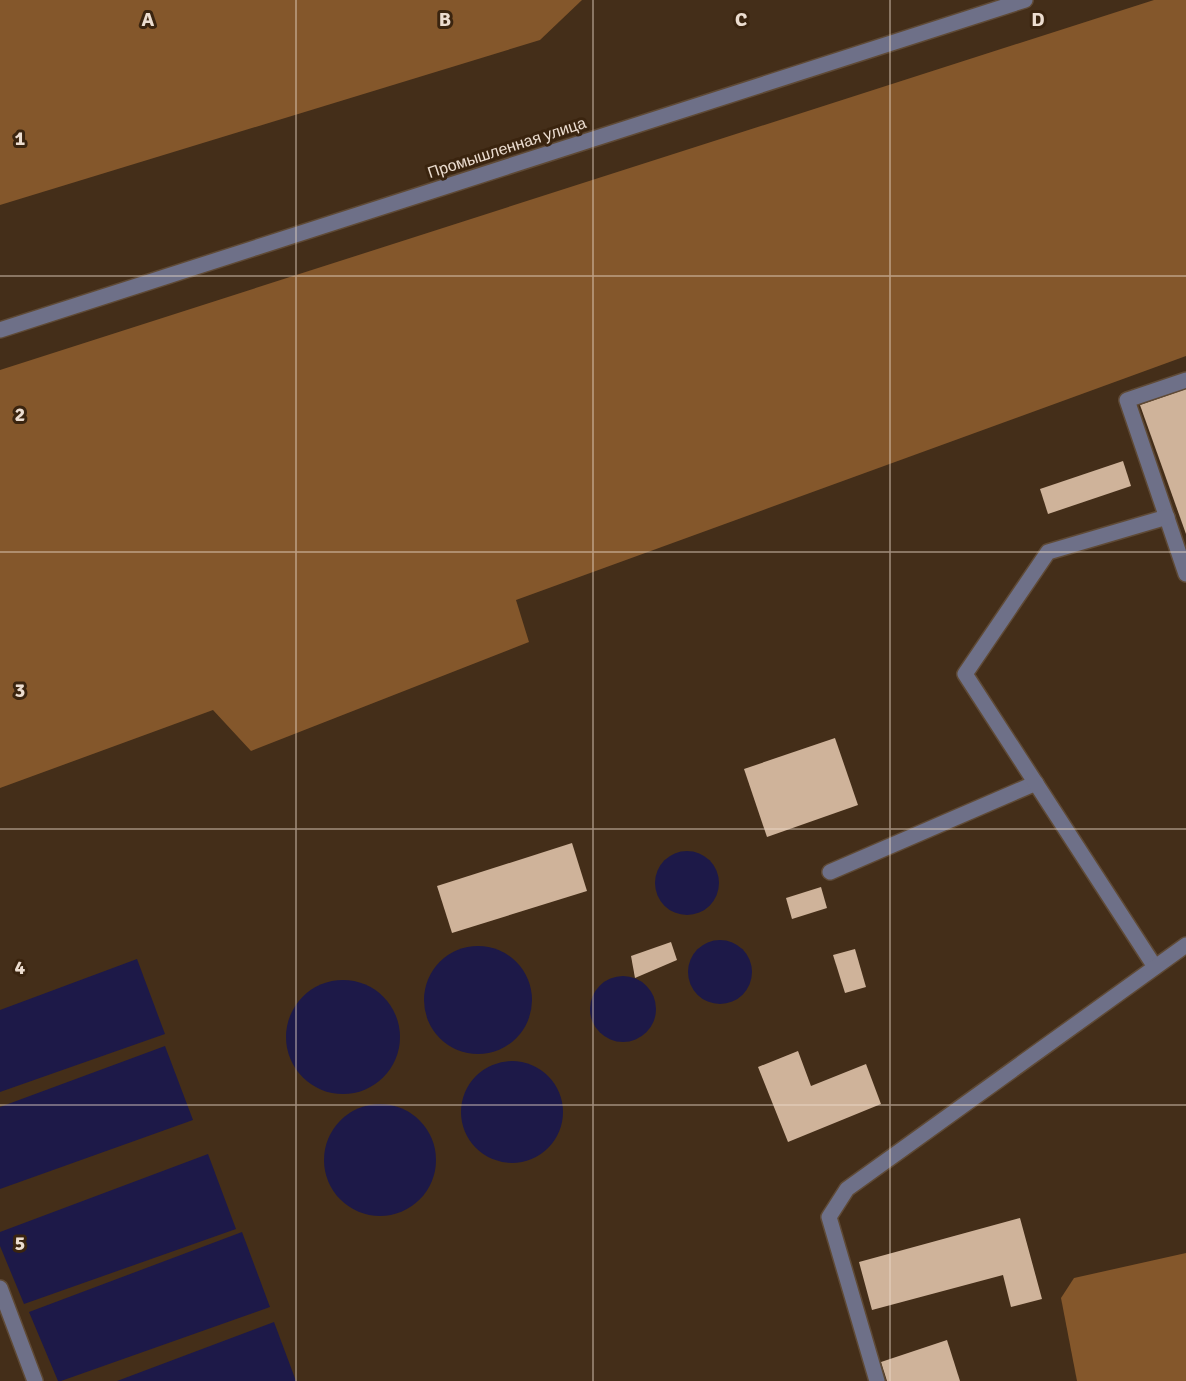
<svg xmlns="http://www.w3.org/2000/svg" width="1186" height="1381" font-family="Signika,sans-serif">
<rect width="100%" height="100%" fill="#442e19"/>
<g fill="#84572b">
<polygon points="0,0 582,0 540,40 0,205"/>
<polygon points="1154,0 1186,0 1186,356 516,600 529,642 251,751 213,710 0,788 0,370"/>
<polygon points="1186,1253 1186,1381 1077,1381 1061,1298 1074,1278"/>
</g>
<g fill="#1d1948">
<circle cx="687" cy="883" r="32"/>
<circle cx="720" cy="972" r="32"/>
<circle cx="478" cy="1000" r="54"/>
<polygon points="137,959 165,1034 0,1092 0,1010"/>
<circle cx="623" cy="1009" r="33"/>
<circle cx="343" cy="1037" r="57"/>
<polygon points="165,1046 193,1120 0,1189 0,1107"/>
<circle cx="512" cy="1112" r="51"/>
<circle cx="380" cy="1160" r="56"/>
<polygon points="208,1154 236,1229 24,1304 0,1246 0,1232"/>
<polygon points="242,1232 270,1307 61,1381 58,1381 29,1312"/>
<polygon points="274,1322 296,1381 117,1381"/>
</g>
<g fill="#cfb39a">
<polygon points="1186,389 1186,534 1140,405"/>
<polygon points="1123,461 1131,486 1048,514 1040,489"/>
<polygon points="835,738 858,805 767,837 744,769"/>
<polygon points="572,843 587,891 452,933 437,886"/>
<polygon points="821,887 827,908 792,919 786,898"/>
<polygon points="671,942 677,960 635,978 631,956"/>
<polygon points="855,949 866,987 845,993 833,955"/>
<polygon points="798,1051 811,1086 866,1064 881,1104 788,1142 758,1067"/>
<polygon points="1020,1218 1042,1299 1011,1307 1003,1275 872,1310 859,1262"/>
<polygon points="947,1340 960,1381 887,1381 881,1362"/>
</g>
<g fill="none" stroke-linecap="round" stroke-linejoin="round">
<defs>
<g id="minor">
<polyline points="0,330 1025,0"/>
<polyline points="1186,380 1127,400 1186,574"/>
<polyline points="830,872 1036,783"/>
<polyline points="1155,967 965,674 1048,552 1167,517"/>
<polyline points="0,1288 35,1381"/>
<polyline points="877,1381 829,1217 847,1189 1186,945"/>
</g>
</defs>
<use href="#minor" stroke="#5f4a36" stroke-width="18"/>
<use href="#minor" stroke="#6e7088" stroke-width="15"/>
</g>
<path fill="none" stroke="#ecddd0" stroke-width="1.5" stroke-opacity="0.55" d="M 296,0 L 296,1381M 593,0 L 593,1381M 890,0 L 890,1381M 0,276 L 1186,276M 0,552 L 1186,552M 0,829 L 1186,829M 0,1105 L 1186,1105"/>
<g text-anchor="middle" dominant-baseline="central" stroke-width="6" stroke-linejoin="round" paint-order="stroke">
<g font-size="16" fill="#ecddd0" stroke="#3a240f">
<text transform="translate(507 148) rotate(-18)">Промышленная улица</text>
</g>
</g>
<g font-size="20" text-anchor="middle" font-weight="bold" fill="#ecddd0" stroke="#3a240f" stroke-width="6" stroke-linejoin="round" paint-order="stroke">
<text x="148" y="26">A</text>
<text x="445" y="26">B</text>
<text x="741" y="26">C</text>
<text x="1038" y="26">D</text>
<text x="20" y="145">1</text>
<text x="20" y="421">2</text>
<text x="20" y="697">3</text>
<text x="20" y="974">4</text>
<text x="20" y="1250">5</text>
</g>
</svg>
